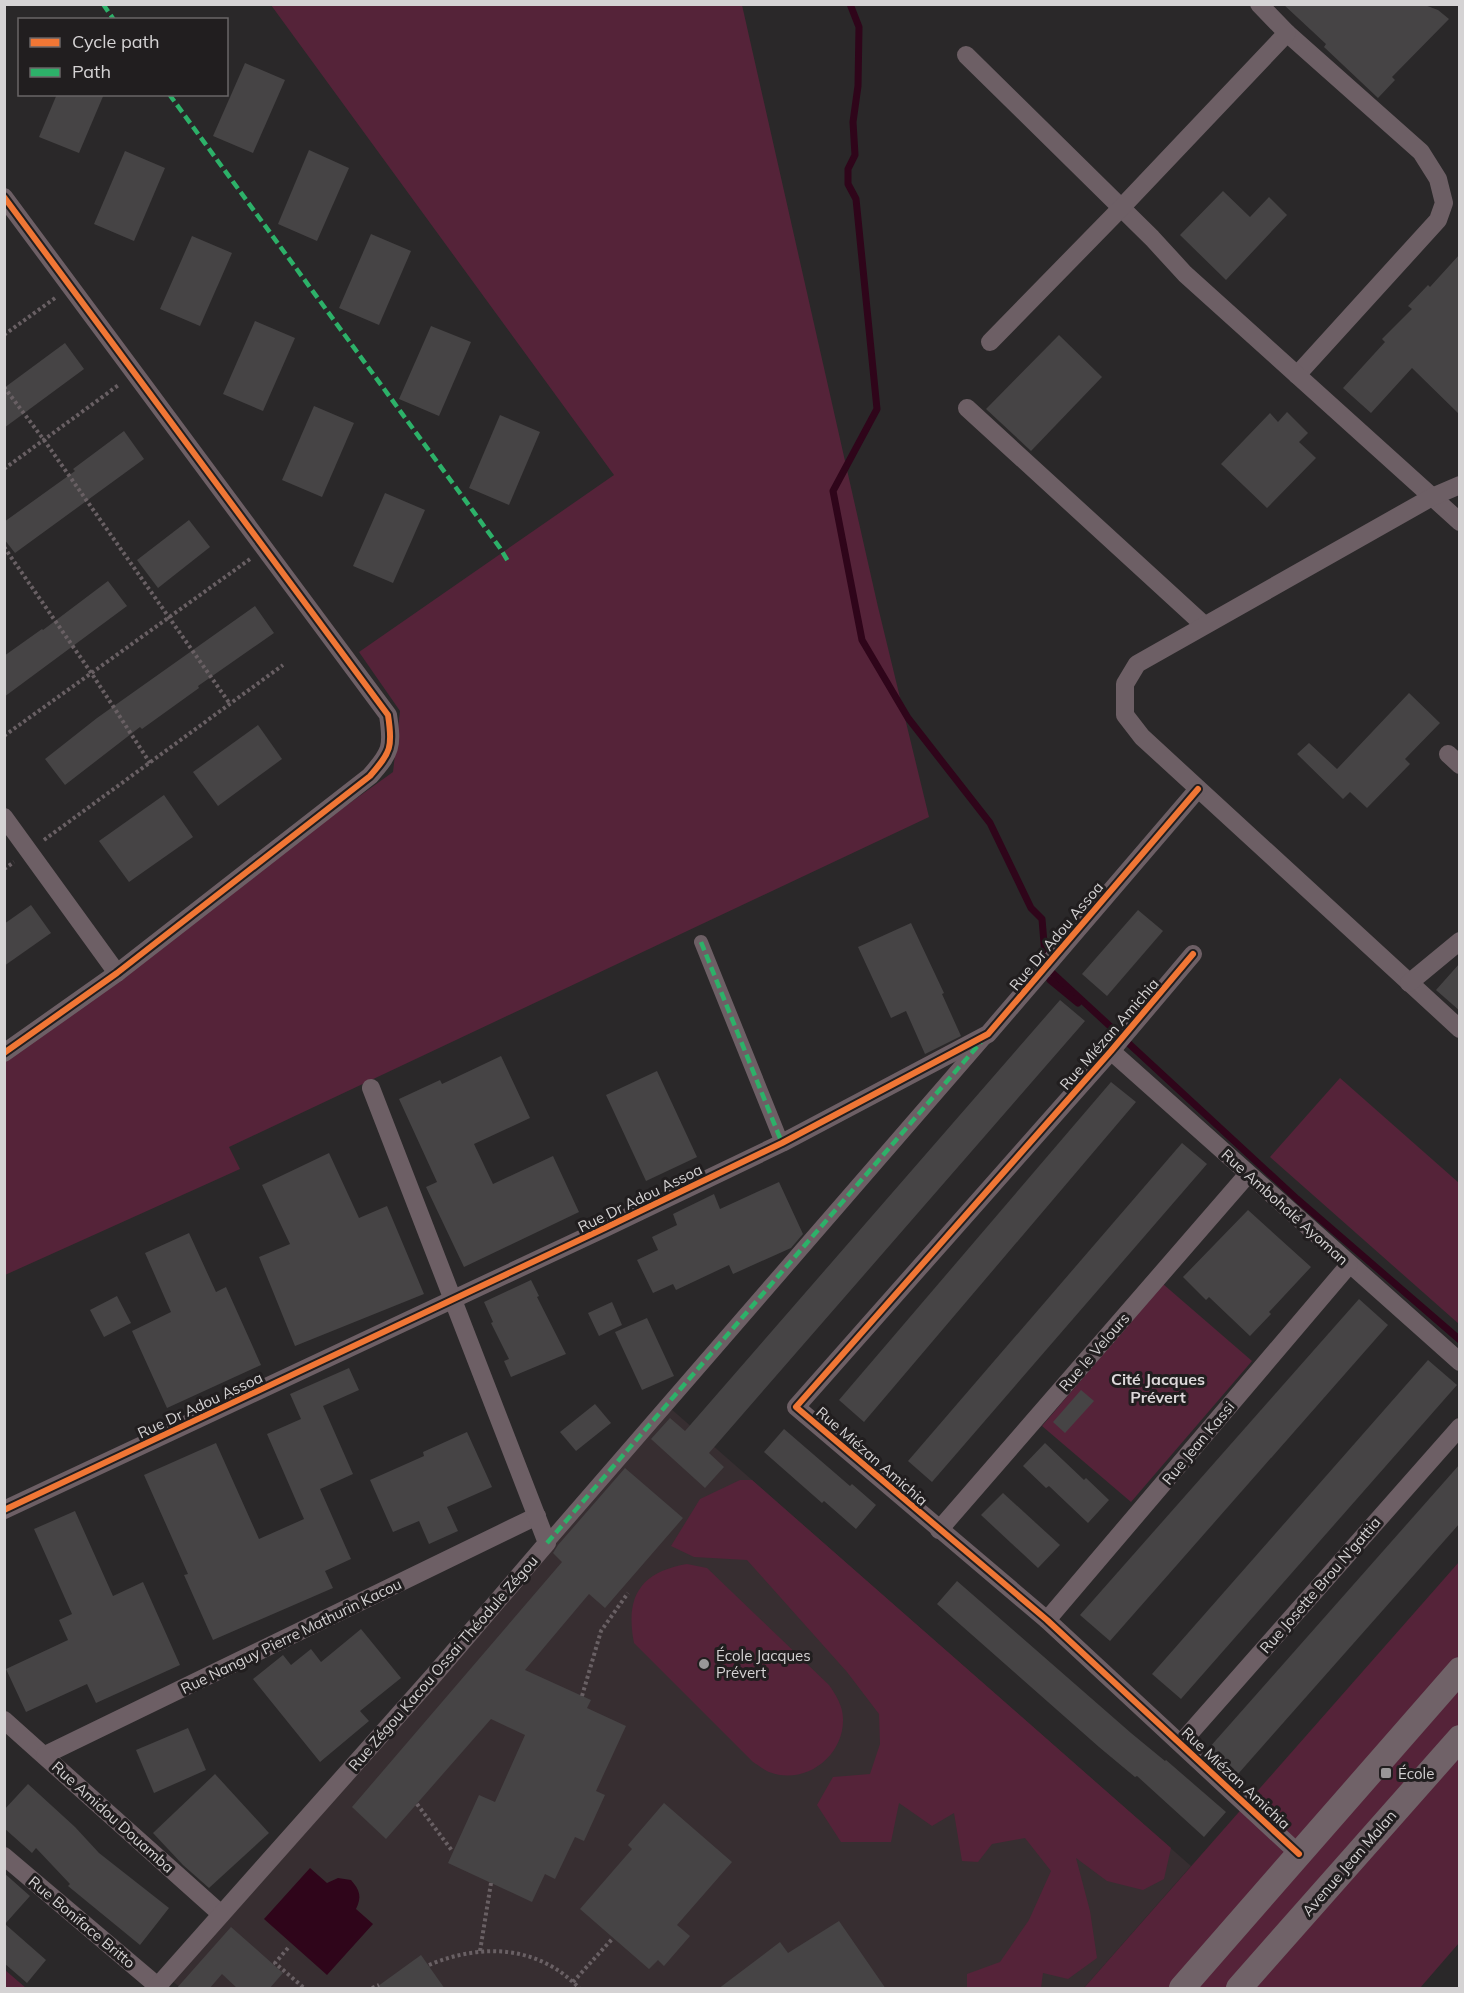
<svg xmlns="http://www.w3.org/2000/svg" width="1464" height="1993" font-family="Mulish,sans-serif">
<rect width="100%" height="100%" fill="#2a2829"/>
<polygon fill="#372e31" points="669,1407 1191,1866 1084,1988 181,1988 172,1981"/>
<g fill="#552339">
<polygon points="271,5 742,5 878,607 929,817 229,1147 240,1169 5,1275 4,1051 393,772 400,711 359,652 614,475"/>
<polygon points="1340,1078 1459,1183 1459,1324 1270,1157"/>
<polygon points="1163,1284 1252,1361 1131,1502 1042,1426"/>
<polygon points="740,1480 752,1480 1171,1848 1164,1879 1143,1890 1107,1881 1076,1858 1090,1911 1097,1958 1068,1979 1043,1973 1041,1988 967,1988 967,1974 1000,1962 1029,1920 1051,1871 1025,1838 992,1844 978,1862 962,1861 954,1813 932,1826 899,1803 891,1842 841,1842 817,1805 833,1777 870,1774 880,1744 879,1714 847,1672 747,1560 694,1557 671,1546 700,1499"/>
<polygon points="1459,1562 1459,1943 1420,1988 1084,1988"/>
<path d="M 687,1564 L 707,1568 L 829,1685 C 836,1695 843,1706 843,1719 C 844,1756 805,1786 769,1772 C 764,1770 758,1765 753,1762 L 634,1643 C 625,1597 640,1572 687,1564 Z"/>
<polygon points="4,1970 5,1970 26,1988 5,1988"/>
</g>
<path fill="#2f051a" d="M 310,1868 L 327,1883 L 338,1878 L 351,1880 C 360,1890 362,1897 356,1909 L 373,1924 L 327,1975 L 264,1919 Z"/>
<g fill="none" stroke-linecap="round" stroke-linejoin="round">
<g stroke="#2f051a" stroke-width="7">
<polyline points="850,4 859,27 858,86 853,122 855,155 848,169 848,184 856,199 877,409 833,491 862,640 908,718 990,823 1031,908 1042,919 1046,967 1297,1199 1460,1340"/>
<polyline points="1050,980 1078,1003"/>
</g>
</g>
<g fill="#464445">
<polygon points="1283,4 1422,4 1438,10 1449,19 1392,77 1395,80 1378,98 1324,47 1326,44"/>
<polygon points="245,63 285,80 253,153 213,136"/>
<polygon points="57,94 104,94 79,153 39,137"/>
<polygon points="309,150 349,168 317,241 278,224"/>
<polygon points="125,151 165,168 134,241 94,224"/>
<polygon points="1223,191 1250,217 1269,197 1287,215 1226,280 1180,235"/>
<polygon points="371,234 411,251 379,325 339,308"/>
<polygon points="192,236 232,253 200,326 160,309"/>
<polygon points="1460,254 1460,415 1412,368 1371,413 1343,388 1385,342 1382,339 1412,309 1408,306 1428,285 1430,287"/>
<polygon points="255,321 295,338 263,411 223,394"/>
<polygon points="431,326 471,342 439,416 399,399"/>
<polygon points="1059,335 1102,377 1031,451 986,409"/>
<polygon points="65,343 84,369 4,428 4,388"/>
<polygon points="314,406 354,423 322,497 282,480"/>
<polygon points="1287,412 1308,433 1299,442 1316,458 1267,508 1221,464 1270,413 1278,422"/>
<polygon points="500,415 540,432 509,505 469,488"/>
<polygon points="124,431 144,459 15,553 4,539 4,522 75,471 73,469"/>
<polygon points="385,493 425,510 393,583 353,566"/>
<polygon points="189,520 210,547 158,588 137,560"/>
<polygon points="108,581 127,606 4,697 4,656 42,629 43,630"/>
<polygon points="255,606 274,633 198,686 199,688 142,729 140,727 65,785 45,759 97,718"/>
<polygon points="1409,693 1440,723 1405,759 1410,764 1367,808 1350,792 1343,799 1297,754 1309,743 1337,769"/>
<polygon points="258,725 282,759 218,806 193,772"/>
<polygon points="164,795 193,837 129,882 99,841"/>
<polygon points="31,905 51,933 4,966 4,924"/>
<polygon points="1138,910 1163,931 1107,996 1082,974"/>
<polygon points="911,923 944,993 942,994 961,1036 925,1054 906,1011 891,1018 858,947"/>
<polygon points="1460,963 1460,1011 1436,990"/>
<polygon points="1060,1000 1085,1021 709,1453 724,1467 705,1488 651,1439 670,1418 685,1431"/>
<polygon points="501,1056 530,1118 474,1144 493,1184 553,1156 579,1212 464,1267 426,1187 437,1182 399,1099 440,1080 442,1084"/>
<polygon points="657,1071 697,1157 646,1181 606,1095"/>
<polygon points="1111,1082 1136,1102 864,1422 839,1400"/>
<polygon points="1182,1143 1207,1164 932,1482 908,1461"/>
<polygon points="329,1153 359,1218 387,1206 424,1294 295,1346 259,1257 290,1244 262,1185"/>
<polygon points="779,1182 803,1234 791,1248 733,1274 729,1265 676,1290 673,1284 653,1293 637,1260 658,1250 652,1237 677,1225 673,1214 714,1194 720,1209"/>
<polygon points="1248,1210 1311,1267 1269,1312 1271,1314 1250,1336 1209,1297 1206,1300 1183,1277"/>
<polygon points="189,1233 216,1292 226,1287 261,1365 167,1408 132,1331 171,1312 145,1253"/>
<polygon points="531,1280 539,1296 537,1297 566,1354 511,1377 504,1361 509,1359 491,1323 493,1322 484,1302"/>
<polygon points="117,1296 131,1323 104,1337 90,1310"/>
<polygon points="1359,1299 1388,1325 1110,1641 1080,1615"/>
<polygon points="612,1302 622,1325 599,1336 588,1313"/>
<polygon points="647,1318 674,1376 642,1390 615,1332"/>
<polygon points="1428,1360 1457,1385 1181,1699 1152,1674"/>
<polygon points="349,1368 359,1390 323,1406 353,1474 320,1489 351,1559 325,1571 333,1588 213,1640 184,1575 188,1574 144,1475 216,1443 259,1539 304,1519 267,1434 301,1419 290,1394"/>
<polygon points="1081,1390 1094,1401 1065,1433 1053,1422"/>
<polygon points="595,1404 611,1423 576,1451 560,1432"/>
<polygon points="784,1429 850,1486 852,1484 876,1505 856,1529 824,1501 822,1503 764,1452"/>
<polygon points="467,1432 492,1487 447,1507 458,1531 429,1544 419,1521 393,1532 370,1480 424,1456 423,1452"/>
<polygon points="1045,1443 1084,1480 1086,1478 1109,1500 1088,1523 1049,1486 1046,1488 1023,1466"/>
<polygon points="1460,1464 1460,1523 1238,1774 1209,1748"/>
<polygon points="625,1468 683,1518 605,1608 589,1594 525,1670 591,1700 587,1708 626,1726 596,1791 605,1795 584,1841 575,1837 555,1879 545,1874 532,1902 448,1863 479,1795 495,1802 525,1735 491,1719 386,1839 352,1807 562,1562 553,1553 558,1545"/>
<polygon points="1003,1493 1060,1545 1038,1568 981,1515"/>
<polygon points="75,1511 113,1596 143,1582 180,1665 96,1703 87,1684 26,1712 6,1669 68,1640 59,1620 72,1614 34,1529"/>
<polygon points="957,1581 1131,1733 1165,1761 1166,1760 1226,1812 1204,1837 1137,1776 1135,1777 1099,1747 937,1604"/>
<polygon points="361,1629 401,1678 360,1711 369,1721 320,1762 253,1679 283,1655 291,1665 311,1649 321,1662"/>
<polygon points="188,1728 206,1770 154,1793 136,1750"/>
<polygon points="215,1774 269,1833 209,1888 183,1865 153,1833"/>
<polygon points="28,1784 75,1827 99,1853 169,1908 140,1945 68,1886 70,1884 36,1848 32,1853 4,1828 4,1810"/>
<polygon points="664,1803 732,1862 677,1925 690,1936 664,1966 658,1960 649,1969 580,1909 632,1849 628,1845"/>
<polygon points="4,1873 30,1896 5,1924 46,1960 27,1983 4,1963"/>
<polygon points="839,1921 886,1989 718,1989 780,1942 788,1953"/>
<polygon points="231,1927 283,1973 269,1989 238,1989 222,1974 209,1989 176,1989"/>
<polygon points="421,1955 445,1989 374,1989"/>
</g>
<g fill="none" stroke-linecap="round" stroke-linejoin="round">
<g stroke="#696064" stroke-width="4" stroke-dasharray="3 3" stroke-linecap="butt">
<polyline points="4,335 55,298"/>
<polyline points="4,387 44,440 230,704"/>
<polyline points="4,469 120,384"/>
<polyline points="4,547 92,674 150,763"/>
<polyline points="4,736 250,559"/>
<polyline points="44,840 283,665"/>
<polyline points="4,869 14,862"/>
<polyline points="582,1696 601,1631 628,1593"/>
<polyline points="417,1804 453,1852"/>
<polyline points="288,1948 275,1963 304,1988"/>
<polyline points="480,1951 491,1883"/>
<path d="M 429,1965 C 481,1943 538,1945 579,1988"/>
<polyline points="573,1982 613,1938"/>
<polyline points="372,1988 379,1985"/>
</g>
<g stroke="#6d5f65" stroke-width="14">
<polyline points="701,942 782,1143"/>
<polyline points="547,1543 984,1039"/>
</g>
<g stroke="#6d5f65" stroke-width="18">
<polyline points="1287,33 1421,152 1438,179 1444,203 1438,220 1297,375"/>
<polyline points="966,55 1152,238 1185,274 1460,522"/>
<path d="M 4,197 L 388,715 C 393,747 391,752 370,776 L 117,973 L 4,1053"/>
<polyline points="990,342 1121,208 1287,33 1259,4"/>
<polyline points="967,408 1204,625"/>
<polyline points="1460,485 1432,497 1137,664 1125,684 1125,715 1142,737 1460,1029"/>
<polyline points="1448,754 1460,765"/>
<polyline points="4,817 117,973"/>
<polyline points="1193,954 1111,1051 796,1407 1047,1620 1299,1854"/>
<polyline points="1409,983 1460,941"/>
<polyline points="1111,1051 1460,1362"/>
<polyline points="4,1510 605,1228 782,1143 988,1034 1198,789"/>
<polyline points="939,1530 1248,1174"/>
<polyline points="1047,1620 1349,1265"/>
<polyline points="4,1720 221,1914"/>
<polyline points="1181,1743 1460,1427"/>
<polyline points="45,1755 537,1516"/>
<polyline points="4,1856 160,1988"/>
<polyline points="156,1988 434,1675 547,1543 371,1088"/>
</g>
<g stroke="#706268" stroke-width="26">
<polyline points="1182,1988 1460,1670"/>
<polyline points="1239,1988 1460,1738"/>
</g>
<g stroke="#2db169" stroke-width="4.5" stroke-dasharray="9 4.5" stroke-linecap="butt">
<polyline points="103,4 114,20"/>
<polyline points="169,94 500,548 509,563"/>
<polyline points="701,942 782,1143"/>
<polyline points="547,1543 981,1042"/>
</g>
<defs>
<g id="cycleway">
<path d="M 4,197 L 388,715 C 393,747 391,752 370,776 L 117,973 L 4,1053"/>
<polyline points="1193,954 1111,1051 796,1407 1047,1620 1299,1854"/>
<polyline points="4,1510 605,1228 782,1143 988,1034 1198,789"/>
</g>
</defs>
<use href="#cycleway" stroke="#211e1f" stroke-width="10"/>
<use href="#cycleway" stroke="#f07635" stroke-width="6"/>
</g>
<g fill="#999798" stroke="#211e1f" stroke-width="2">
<circle cx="704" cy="1664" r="6"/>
<rect x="1380" y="1767" width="12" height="12" rx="3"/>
</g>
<g text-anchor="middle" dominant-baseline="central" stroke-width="6" stroke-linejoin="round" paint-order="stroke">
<g font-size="15" fill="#d5d3d4" stroke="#211e1f">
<text transform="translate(1056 936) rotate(-50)">Rue Dr Adou Assoa</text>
<text transform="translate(1109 1034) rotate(-49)">Rue Miézan Amichia</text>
<text transform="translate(640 1198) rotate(-26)">Rue Dr Adou Assoa</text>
<text transform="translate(1285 1207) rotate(42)">Rue Ambohalé Ayoman</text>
<text transform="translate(1094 1352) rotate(-49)">Rue le Velours</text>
<text transform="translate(200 1405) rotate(-25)">Rue Dr Adou Assoa</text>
<text transform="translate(1198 1443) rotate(-50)">Rue Jean Kassi</text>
<text transform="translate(872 1456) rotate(41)">Rue Miézan Amichia</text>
<text transform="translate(1320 1585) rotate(-49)">Rue Josette Brou N'gattia</text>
<text transform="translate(291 1636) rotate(-26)">Rue Nanguy Pierre Mathurin Kacou</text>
<text transform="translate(443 1663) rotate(-49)">Rue Zégou Kacou Ossai Théodule Zégou</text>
<text transform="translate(1236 1778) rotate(43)">Rue Miézan Amichia</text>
<text transform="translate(113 1817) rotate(42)">Rue Amidou Douamba</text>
<text transform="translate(1349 1863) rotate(-49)">Avenue Jean Malan</text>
<text transform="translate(82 1922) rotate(40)">Rue Boniface Britto</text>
</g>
<g font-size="15" fill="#d5d3d4" stroke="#211e1f" text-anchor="start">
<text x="716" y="1655">École Jacques<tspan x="716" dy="17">Prévert</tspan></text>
<text x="1398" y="1773">École</text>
</g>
<g font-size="16" font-weight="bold" fill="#ddd8da" stroke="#211e1f">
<text x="1158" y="1379">Cité Jacques<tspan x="1158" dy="18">Prévert</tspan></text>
</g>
</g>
<rect width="1464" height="1993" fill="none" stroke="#d5d3d4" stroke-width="12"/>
<rect x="18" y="18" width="210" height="78" fill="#211e1f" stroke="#696667" stroke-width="1.5"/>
<rect x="30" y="38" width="30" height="9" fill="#f07635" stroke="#696667" stroke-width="1.5"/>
<text x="72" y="48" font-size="18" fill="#d5d3d4">Cycle path</text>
<rect x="30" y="68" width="30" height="9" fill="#2db169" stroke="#696667" stroke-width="1.5"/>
<text x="72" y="78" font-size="18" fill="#d5d3d4">Path</text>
</svg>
